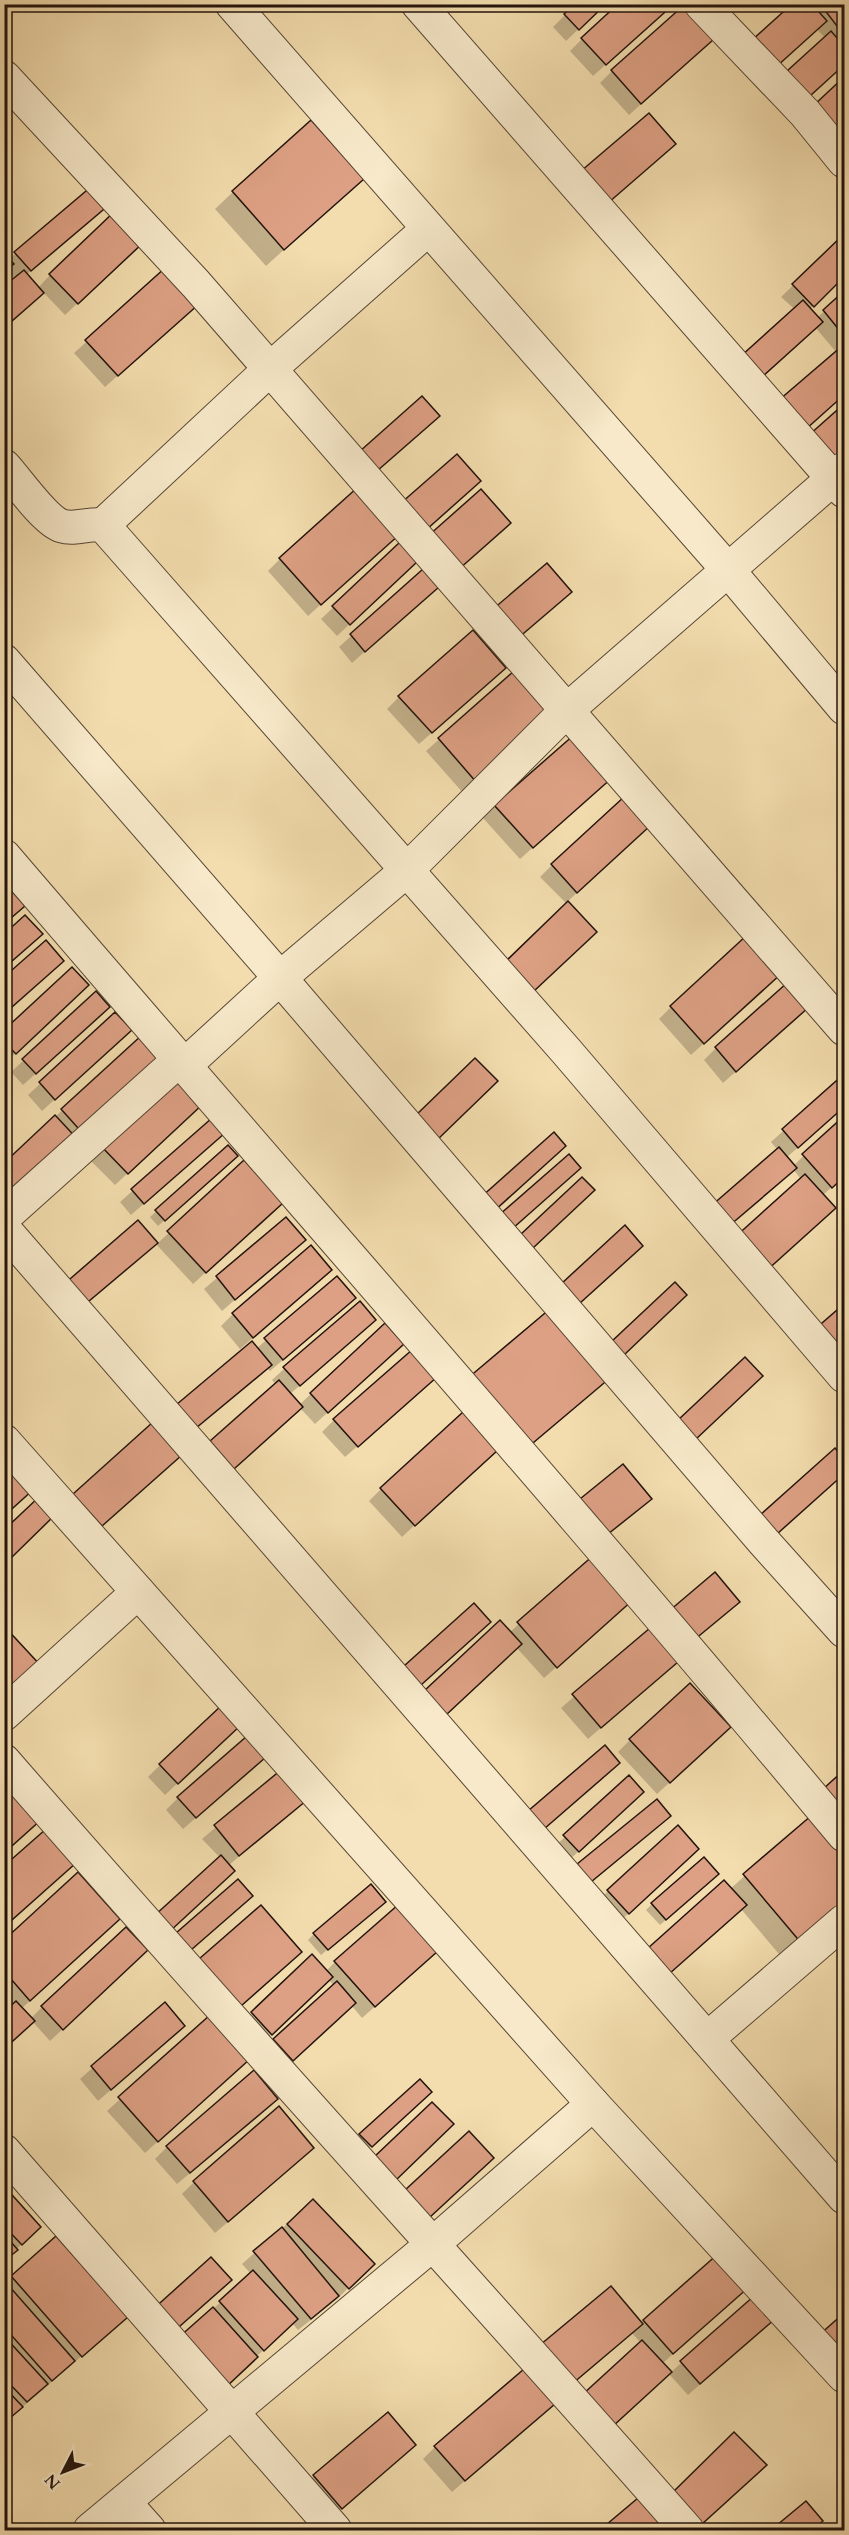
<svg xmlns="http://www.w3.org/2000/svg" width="849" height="2535" font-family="Cardo,serif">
<rect width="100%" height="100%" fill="#f3ddae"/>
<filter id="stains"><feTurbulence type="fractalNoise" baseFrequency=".00333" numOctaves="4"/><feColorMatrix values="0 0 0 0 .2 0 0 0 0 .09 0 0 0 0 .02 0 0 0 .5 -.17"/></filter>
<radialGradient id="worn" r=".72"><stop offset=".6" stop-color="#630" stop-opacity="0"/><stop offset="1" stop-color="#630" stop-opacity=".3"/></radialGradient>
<g fill="#0003">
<polygon points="605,4 566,41 553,27 565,15"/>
<polygon points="673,4 593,76 570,51 582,39"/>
<polygon points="794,4 844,4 844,64 840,69 825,38"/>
<polygon points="699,52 629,115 600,83 612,71"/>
<polygon points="844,79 844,124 823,143 814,107"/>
<polygon points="362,179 266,266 215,209 233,192"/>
<polygon points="99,182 101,211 26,275 38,288 50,275 131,253 65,315 43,292 15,279 6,269 8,260"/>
<polygon points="844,236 844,276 809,310 817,318 844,293 844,347 841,350 844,354 844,395 792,441 837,353 815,327 781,297"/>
<polygon points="166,270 185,316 105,387 74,353"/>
<polygon points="844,406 844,461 810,436"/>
<polygon points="400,544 404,573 337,636 321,619"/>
<polygon points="386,546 308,616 268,571 280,559"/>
<polygon points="423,571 437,587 352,663 339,647"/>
<polygon points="514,673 552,716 464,794 426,751"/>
<polygon points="492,680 419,744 387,709 399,697"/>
<polygon points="599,789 520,859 483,818 495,806"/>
<polygon points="637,837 567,902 595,932 540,877 552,865"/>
<polygon points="768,985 691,1055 659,1019 671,1007"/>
<polygon points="96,994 96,1019 23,1085 11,1072"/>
<polygon points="75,997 4,1064 4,1032"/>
<polygon points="115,1015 118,1042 42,1111 28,1095"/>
<polygon points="795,1019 723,1083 704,1060 716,1048"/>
<polygon points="142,1037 78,1143 55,1117"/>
<polygon points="175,1075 190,1115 115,1185 89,1159"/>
<polygon points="844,1076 844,1107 786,1158 793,1166 844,1118 844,1176 823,1195 801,1179 771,1142"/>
<polygon points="212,1120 211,1145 131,1215 120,1202"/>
<polygon points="228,1147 230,1162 158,1226 150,1217"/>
<polygon points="244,1162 281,1203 193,1284 155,1243 69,1318 52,1298 138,1222 157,1244"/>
<polygon points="286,1219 304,1240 222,1311 204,1289"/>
<polygon points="337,1278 342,1310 270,1371 267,1368 177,1444 256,1349"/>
<polygon points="318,1282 240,1349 221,1326 233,1314"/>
<polygon points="844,1306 844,1355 815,1331"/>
<polygon points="385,1325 389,1356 315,1424 300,1408 221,1480 199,1454 276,1385 272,1380 285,1368 362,1332 290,1394 299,1405"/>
<polygon points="608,1378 509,1464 496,1449 402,1537 369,1501 381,1489"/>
<polygon points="423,1389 345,1457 322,1432 334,1420"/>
<polygon points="55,1512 4,1563 4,1532"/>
<polygon points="595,1556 620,1611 544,1678 516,1647 510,1632"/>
<polygon points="4,1628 40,1667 4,1700"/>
<polygon points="650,1630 676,1662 588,1739 561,1708"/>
<polygon points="227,1737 165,1795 148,1777 160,1765"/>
<polygon points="717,1739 657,1794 618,1752 630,1740"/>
<polygon points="286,1767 310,1795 228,1866 202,1839"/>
<polygon points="252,1769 183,1829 166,1810 178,1798"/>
<polygon points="844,1772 844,1851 833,1842 844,1856 844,1906 784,1960 741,1909 730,1889 813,1816 823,1791"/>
<polygon points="629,1777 630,1804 566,1863 552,1849"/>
<polygon points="657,1801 669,1816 579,1893"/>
<polygon points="685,1861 616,1925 596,1903 608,1891"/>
<polygon points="711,1880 660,1925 646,1910 652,1904"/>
<polygon points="378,1907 321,1955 308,1940 314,1934"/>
<polygon points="101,1936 21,2009 30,2019 42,2007 134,1962 50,2041 32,2021 4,2008 4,1942"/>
<polygon points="433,1955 362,2018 352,2006 280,2072 262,2052 334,1986 329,1980 259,2046 240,2025 312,1956 326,1971 335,1962"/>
<polygon points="165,2004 171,2038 98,2101 80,2079"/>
<polygon points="210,2017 236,2071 145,2153 107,2111"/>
<polygon points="424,2097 365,2152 355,2141 360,2135"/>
<polygon points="264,2111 177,2184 155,2159 167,2147"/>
<polygon points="300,2160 215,2233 182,2194 194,2182"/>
<polygon points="4,2188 27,2239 4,2261"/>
<polygon points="313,2201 373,2264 336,2300 298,2330 292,2323 256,2357 213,2309 251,2274 242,2264"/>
<polygon points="56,2238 113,2329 4,2423 4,2285"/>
<polygon points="719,2255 747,2287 662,2364 670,2373 754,2298 761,2331 688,2395 632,2333 559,2394"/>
<polygon points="844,2315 844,2371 819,2337"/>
<polygon points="553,2404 452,2492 423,2459 435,2447"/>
<polygon points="414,2445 329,2520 302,2488 314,2476"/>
<polygon points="638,2500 663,2530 602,2530"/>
<polygon points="806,2503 821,2521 811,2530 774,2530"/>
</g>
<g fill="#dda084" stroke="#22130c" stroke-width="1.5">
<polygon points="575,4 606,4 579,30 564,14"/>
<polygon points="618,4 674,4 606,65 581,38"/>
<polygon points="792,4 812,4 827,21 776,67 752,40"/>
<polygon points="820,4 844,4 844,35"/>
<polygon points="683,6 713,40 641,104 611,70"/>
<polygon points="831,31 844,46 844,65 810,96 787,71"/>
<polygon points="844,77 844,125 836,132 813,106"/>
<polygon points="649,113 676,144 608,203 581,171"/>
<polygon points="311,120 364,179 284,250 232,191"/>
<polygon points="99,180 116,199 31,271 14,252"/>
<polygon points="116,210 145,241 78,304 49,274"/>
<polygon points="844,234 844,277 814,307 792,284"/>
<polygon points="4,254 14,264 4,272"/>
<polygon points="166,267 199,304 118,376 85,340"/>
<polygon points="24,270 44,293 4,328 4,286"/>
<polygon points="844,291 844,336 823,310"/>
<polygon points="803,300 823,322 761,378 741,356"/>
<polygon points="841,347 844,352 844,395 805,430 779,400"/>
<polygon points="422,396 440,416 377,471 359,452"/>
<polygon points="844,404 844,461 836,468 809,435"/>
<polygon points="457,454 481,481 426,530 401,503"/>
<polygon points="358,487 400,534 321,605 279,558"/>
<polygon points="481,489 511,523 458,570 428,536"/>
<polygon points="400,542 418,561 350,625 332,606"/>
<polygon points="547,563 572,592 517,639 492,610"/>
<polygon points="423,569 439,587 365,652 350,634"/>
<polygon points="473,630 506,668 432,733 398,696"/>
<polygon points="514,671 554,716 477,783 438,738"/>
<polygon points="575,734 613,777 533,848 494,805"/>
<polygon points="625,796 651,825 577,893 551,864"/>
<polygon points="11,890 25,906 4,924 4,895"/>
<polygon points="568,901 597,932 533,992 505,962"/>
<polygon points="25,915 43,934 4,968 4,934"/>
<polygon points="747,935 782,973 704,1044 670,1006"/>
<polygon points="46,940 64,961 4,1014 4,977"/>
<polygon points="72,967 89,985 16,1054 4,1042 4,1030"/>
<polygon points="788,982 809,1007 736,1072 715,1047"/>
<polygon points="96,991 110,1007 36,1074 22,1059"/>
<polygon points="115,1012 132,1030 55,1100 39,1082"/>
<polygon points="142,1035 167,1061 86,1137 61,1109"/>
<polygon points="475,1058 498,1081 436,1141 413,1118"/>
<polygon points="175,1073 204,1103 128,1174 100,1145"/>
<polygon points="844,1074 844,1107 798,1148 782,1129"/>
<polygon points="55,1115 81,1143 4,1215 4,1163"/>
<polygon points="844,1116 844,1177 832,1188 802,1154"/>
<polygon points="212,1118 225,1133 144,1204 131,1189"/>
<polygon points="554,1132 566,1146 493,1212 480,1198"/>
<polygon points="228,1145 238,1156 165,1221 155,1210"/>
<polygon points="779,1147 797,1168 729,1226 711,1206"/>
<polygon points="569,1154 581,1168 512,1229 499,1215"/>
<polygon points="244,1160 283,1203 206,1273 167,1231"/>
<polygon points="805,1174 836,1208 765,1272 734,1238"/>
<polygon points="582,1177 595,1190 533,1248 520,1235"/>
<polygon points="286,1217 306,1240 235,1300 216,1276"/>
<polygon points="138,1220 158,1243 82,1307 63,1285"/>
<polygon points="625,1225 643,1246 579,1304 561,1284"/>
<polygon points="311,1245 332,1270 253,1338 232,1313"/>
<polygon points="337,1276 356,1298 283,1360 264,1338"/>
<polygon points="675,1282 687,1295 624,1355 611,1342"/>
<polygon points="360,1301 376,1320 300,1386 283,1367"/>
<polygon points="844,1304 844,1355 814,1330"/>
<polygon points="551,1308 610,1378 527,1448 468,1378"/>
<polygon points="385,1323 404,1344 328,1413 310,1393"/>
<polygon points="252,1341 272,1365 190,1433 170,1410"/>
<polygon points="413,1349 437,1377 358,1447 333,1419"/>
<polygon points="745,1357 763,1376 695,1440 677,1421"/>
<polygon points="279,1380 303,1407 234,1469 210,1441"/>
<polygon points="463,1412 498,1450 415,1526 380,1488"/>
<polygon points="153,1422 182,1455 102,1526 73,1494"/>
<polygon points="835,1448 844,1459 844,1474 777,1534 760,1515"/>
<polygon points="623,1464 652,1499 603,1538 575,1503"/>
<polygon points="16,1469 34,1489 4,1516 4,1479"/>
<polygon points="41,1495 57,1513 10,1559 4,1553 4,1530"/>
<polygon points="595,1554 634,1599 557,1668 517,1622"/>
<polygon points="715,1572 740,1602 694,1640 669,1611"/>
<polygon points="474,1603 491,1622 421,1685 404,1666"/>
<polygon points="500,1620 522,1644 446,1715 424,1691"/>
<polygon points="4,1626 42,1667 15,1691 4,1679"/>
<polygon points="650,1628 678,1662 601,1728 572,1694"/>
<polygon points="690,1683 731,1727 670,1783 629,1739"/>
<polygon points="222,1705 241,1725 178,1784 159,1764"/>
<polygon points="247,1736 266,1757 196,1818 177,1797"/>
<polygon points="605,1745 620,1763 544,1829 528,1811"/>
<polygon points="287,1765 312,1796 239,1856 214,1825"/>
<polygon points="844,1770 844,1814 822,1790"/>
<polygon points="629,1775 644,1792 579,1852 563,1835"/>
<polygon points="4,1779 42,1819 4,1853"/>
<polygon points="657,1799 671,1816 591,1882 577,1864"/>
<polygon points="812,1815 844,1854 844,1908 802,1944 743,1874"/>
<polygon points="678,1825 699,1849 629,1914 607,1890"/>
<polygon points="46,1829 76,1863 4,1927 4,1866"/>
<polygon points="221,1855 235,1871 168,1933 154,1916"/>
<polygon points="704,1857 719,1874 666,1920 651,1903"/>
<polygon points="78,1872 120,1919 30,2001 4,1971 4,1940"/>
<polygon points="238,1879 253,1896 191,1950 176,1933"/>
<polygon points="724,1880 747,1905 669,1974 647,1949"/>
<polygon points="371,1884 386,1902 328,1950 313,1933"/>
<polygon points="407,1897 447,1943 375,2007 334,1961"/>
<polygon points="261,1905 302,1952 241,2006 199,1959"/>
<polygon points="126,1927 148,1950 63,2030 41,2006"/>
<polygon points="312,1954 333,1977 272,2035 251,2012"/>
<polygon points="337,1981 356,2003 293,2061 273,2039"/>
<polygon points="16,2001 35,2021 4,2049 4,2012"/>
<polygon points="165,2002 185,2026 111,2090 91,2066"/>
<polygon points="210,2015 250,2059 158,2142 118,2097"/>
<polygon points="254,2070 278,2099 190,2173 166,2146"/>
<polygon points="420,2079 432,2092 372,2147 359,2134"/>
<polygon points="432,2102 454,2124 395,2181 373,2158"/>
<polygon points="279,2106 314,2148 228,2222 193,2181"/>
<polygon points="469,2131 494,2158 429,2218 404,2191"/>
<polygon points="4,2186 41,2227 22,2245 4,2226"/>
<polygon points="313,2199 375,2264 349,2289 287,2224"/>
<polygon points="282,2227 339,2296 311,2319 253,2251"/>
<polygon points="4,2234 18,2250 4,2261"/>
<polygon points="56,2236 128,2317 82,2357 11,2276"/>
<polygon points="719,2253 749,2287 673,2354 643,2320"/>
<polygon points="211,2257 232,2280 171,2334 151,2311"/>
<polygon points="253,2270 298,2319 264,2351 219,2301"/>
<polygon points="9,2286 75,2361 52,2381 4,2327 4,2290"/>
<polygon points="611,2286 643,2324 572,2384 540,2345"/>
<polygon points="754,2296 775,2319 700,2384 680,2361"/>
<polygon points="213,2307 258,2357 224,2389 178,2338"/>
<polygon points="844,2313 844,2367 818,2336"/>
<polygon points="4,2336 48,2384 27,2402 4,2378"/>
<polygon points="642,2340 672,2372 612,2427 582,2395"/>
<polygon points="524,2369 555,2404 465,2481 434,2446"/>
<polygon points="4,2387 23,2407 4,2423"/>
<polygon points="388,2412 416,2445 342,2509 313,2475"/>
<polygon points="734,2432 767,2465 701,2525 672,2493"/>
<polygon points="638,2498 666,2530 600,2530"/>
<polygon points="806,2501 823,2521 812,2530 771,2530"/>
</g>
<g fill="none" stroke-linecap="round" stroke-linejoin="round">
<defs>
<g id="minor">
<polyline points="232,4 728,570 844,708"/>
<polyline points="418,4 844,491"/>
<polyline points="701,4 805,113 844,161"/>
<polyline points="4,77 196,284 844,1029"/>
<path d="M 4,466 C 17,480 45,521 62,526 C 75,530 90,523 103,525 L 567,1052 L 844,1376"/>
<polyline points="103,525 270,369 428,229"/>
<polyline points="4,661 280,978 406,871 566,711 844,469"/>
<path d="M 4,856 C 284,1183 569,1505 844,1835"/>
<polyline points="184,1066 280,978 764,1542 844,1631"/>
<polyline points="4,1217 179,1060"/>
<polyline points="4,1229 844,2197"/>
<polyline points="4,1441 593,2104 844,2376"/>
<polyline points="4,1714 138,1592"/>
<path d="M 4,1761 C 229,2020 461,2273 687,2530"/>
<polyline points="707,2039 844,1921"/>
<polyline points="4,2151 335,2530"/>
<polyline points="124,2502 149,2530"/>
<polyline points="90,2530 434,2243 593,2104"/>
</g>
</defs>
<use href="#minor" stroke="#564634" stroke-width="35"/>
<use href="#minor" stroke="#f7e9ca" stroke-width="33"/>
</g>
<rect width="849" height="2535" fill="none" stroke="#f3ddae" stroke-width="24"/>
<rect x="6" y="6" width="837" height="2523" fill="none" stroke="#22130c" stroke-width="3"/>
<rect x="12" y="12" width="825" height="2511" fill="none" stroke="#22130c" stroke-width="1.5"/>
<g transform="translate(63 2472) rotate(228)" stroke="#f7e9ca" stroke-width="4.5" paint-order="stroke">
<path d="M0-4.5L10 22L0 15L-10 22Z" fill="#22130c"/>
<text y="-9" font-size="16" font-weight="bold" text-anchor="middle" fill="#22130c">N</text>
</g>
<rect width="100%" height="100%" filter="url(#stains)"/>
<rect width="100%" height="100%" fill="url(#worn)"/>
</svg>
